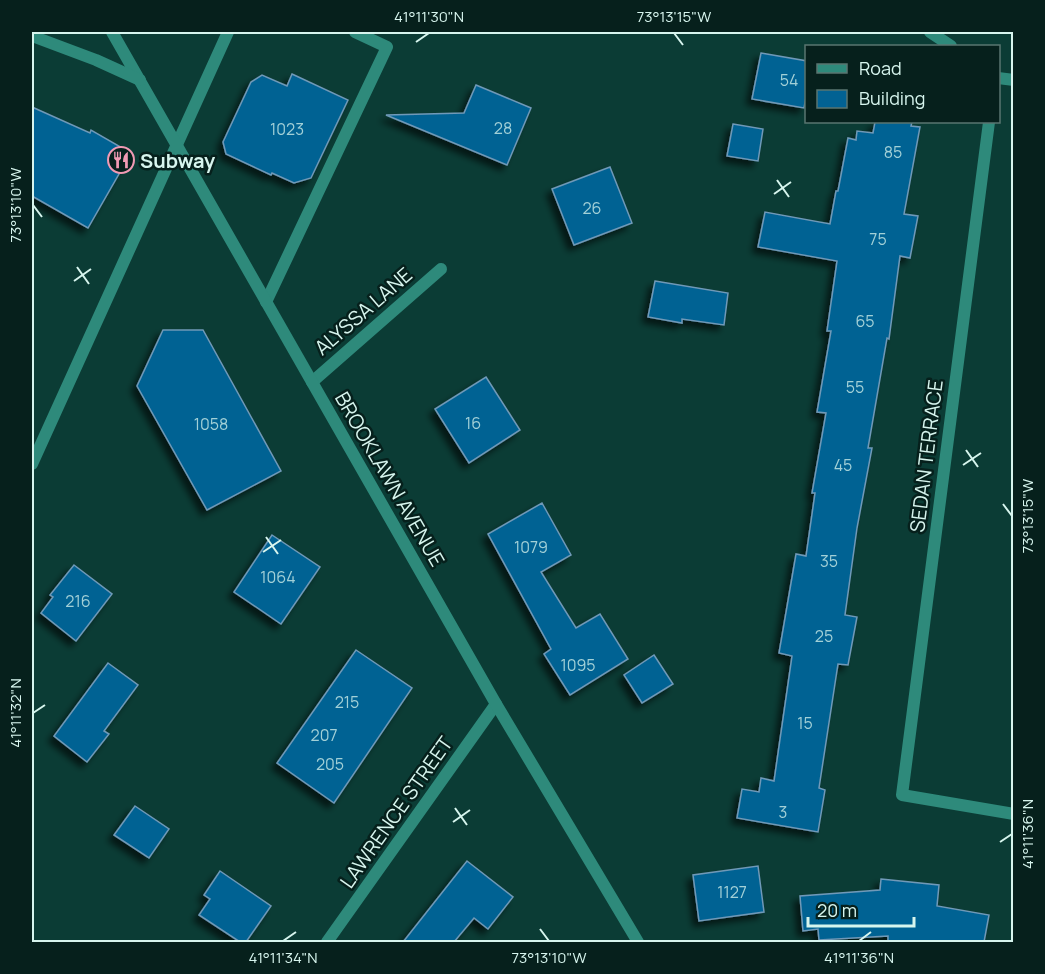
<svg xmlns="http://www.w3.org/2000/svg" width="1045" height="974" font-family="Manrope,sans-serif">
<defs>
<filter id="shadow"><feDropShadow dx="-5.5" dy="5.5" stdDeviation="3" flood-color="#0009"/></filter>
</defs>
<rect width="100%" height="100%" fill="#0b3c35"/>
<g fill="#026293" stroke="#6f99b8" stroke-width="1.5" filter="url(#shadow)">
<polygon points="761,53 807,61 807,92 804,108 752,99"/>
<polygon points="292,74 348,100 311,178 294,183 272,173 271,175 226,154 223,142 251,82 262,75 287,86"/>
<polygon points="476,85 531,108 507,165 386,115 464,113"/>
<polygon points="32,107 90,133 91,130 131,153 88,228 32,196"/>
<polygon points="875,122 912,122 911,126 920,127 904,214 918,216 910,258 900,256 889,339 887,338 868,448 872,448 857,528 845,615 857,617 848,665 838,664 819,788 825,790 818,832 737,818 742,789 759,792 761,778 774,781 792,656 779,653 796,554 806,556 815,493 812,493 826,413 817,412 831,331 827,331 837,261 758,247 765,212 830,224 836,191 838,191 848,138 856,140 857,131 873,133"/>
<polygon points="733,124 763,129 758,161 727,156"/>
<polygon points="610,167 632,223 574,245 552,189"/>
<polygon points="655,281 728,293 724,325 682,319 682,323 648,317"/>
<polygon points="163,330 203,330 281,471 207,510 137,386"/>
<polygon points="486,377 520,430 469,463 435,409"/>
<polygon points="542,503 571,555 541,572 576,628 600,614 628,659 570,695 544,654 551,649 488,534"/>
<polygon points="272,535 320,567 281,624 234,592"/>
<polygon points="74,565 112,594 76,641 41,613 53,597 50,595"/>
<polygon points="356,650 412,688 334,803 277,763"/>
<polygon points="654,655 673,684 642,703 624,675"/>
<polygon points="108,663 138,685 104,731 109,734 87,762 54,736"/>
<polygon points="135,806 169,829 149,858 114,835"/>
<polygon points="467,861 513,897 488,929 474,918 454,942 403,942"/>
<polygon points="758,866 764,912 699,921 693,875"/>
<polygon points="220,871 271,906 246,942 240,942 199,915 210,899 204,895"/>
<polygon points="881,879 939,885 937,906 989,915 984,942 888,942 888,936 819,940 818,929 803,931 800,896 880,890"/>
</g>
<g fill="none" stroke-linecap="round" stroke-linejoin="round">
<polyline stroke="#2e8a7b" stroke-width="12" points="266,302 387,47 355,32"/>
<g stroke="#2e8a7b" stroke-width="12">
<polyline points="930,32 951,46"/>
<polyline points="998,78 1014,80"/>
<polyline points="989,122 902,795 1014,814"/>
<polyline points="312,382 441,269"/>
<polyline points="32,464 228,32"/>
<polyline points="327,942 496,704"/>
</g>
<g stroke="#2e8a7b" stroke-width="12">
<polyline points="112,32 496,704 638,942"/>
<polyline points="32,36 96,60 140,80"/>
</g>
</g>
<path fill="none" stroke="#d7f5ee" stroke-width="2" d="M 674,33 L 683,45M 416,42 L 429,33M 777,180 L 789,197M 774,194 L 791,182M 33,205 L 42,217M 77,267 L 89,284M 74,281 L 91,269M 966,450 L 978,467M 963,465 L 981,453M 1003,504 L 1012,516M 266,537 L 278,554M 263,552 L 281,540M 33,713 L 45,705M 455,808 L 467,825M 453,822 L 470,810M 1000,842 L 1012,834M 540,929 L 549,941M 283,941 L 296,932M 859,941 L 871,932"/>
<defs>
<symbol id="restaurant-ring" viewBox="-11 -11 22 22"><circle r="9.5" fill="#06201c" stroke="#f19ab4" stroke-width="1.5"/><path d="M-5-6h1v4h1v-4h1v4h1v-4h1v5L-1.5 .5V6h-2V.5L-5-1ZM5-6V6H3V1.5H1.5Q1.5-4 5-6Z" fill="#f19ab4"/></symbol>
</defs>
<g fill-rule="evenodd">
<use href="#restaurant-ring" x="106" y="145" width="30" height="30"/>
</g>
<g text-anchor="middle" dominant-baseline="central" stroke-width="5" stroke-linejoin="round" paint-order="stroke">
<g font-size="16" fill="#a2d0d7">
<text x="789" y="80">54</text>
<text x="503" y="128">28</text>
<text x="287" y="129">1023</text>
<text x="893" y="152">85</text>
<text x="592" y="208">26</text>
<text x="878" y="239">75</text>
<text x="865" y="321">65</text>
<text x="855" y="387">55</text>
<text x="473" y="423">16</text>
<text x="211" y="424">1058</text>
<text x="843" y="465">45</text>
<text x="531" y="547">1079</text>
<text x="829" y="561">35</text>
<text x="278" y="577">1064</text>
<text x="78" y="601">216</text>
<text x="824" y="636">25</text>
<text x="578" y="665">1095</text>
<text x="347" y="702">215</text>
<text x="805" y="723">15</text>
<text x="324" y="735">207</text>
<text x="330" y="764">205</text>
<text x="783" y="812">3</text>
<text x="732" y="892">1127</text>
</g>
<g font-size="20" font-weight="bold" fill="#d7f5ee" stroke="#06201c" text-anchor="start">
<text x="140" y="160">Subway</text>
</g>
<g font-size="20" fill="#d7f5ee" stroke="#06201c">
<text transform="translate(363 311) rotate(-41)">ALYSSA LANE</text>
<text transform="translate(926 456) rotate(-83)">SEDAN TERRACE</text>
<text transform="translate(390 479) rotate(60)">BROOKLAWN AVENUE</text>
<text transform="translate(396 812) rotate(-55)">LAWRENCE STREET</text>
</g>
</g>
<rect width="1045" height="974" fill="none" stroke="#06201c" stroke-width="66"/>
<rect x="805" y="45" width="195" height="78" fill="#06201c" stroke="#5a7570" stroke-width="1.5"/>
<rect x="817" y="64" width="30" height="9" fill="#2e8a7b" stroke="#5a7570" stroke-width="1.5"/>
<text x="859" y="75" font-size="18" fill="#d7f5ee">Road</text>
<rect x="817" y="90" width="30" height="18" fill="#026293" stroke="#5a7570" stroke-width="1.5"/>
<text x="859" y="105" font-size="18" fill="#d7f5ee">Building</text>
<path d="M808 917v9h106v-9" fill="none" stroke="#d7f5ee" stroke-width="3"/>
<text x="817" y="917" font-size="18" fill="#d7f5ee" stroke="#06201c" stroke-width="4.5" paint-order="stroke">20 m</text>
<rect x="33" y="33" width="979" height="908" fill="none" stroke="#d7f5ee" stroke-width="2"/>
<g font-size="15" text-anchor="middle" fill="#d7f5ee">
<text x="429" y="22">41°11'30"N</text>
<text x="674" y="22">73°13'15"W</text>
<text transform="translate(16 205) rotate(-90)" y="5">73°13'10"W</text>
<text transform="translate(1028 516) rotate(-90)" y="5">73°13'15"W</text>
<text transform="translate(16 713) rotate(-90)" y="5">41°11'32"N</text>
<text transform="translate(1028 834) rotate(-90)" y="5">41°11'36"N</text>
<text x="283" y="963">41°11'34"N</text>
<text x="549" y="963">73°13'10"W</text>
<text x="859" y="963">41°11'36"N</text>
</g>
</svg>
